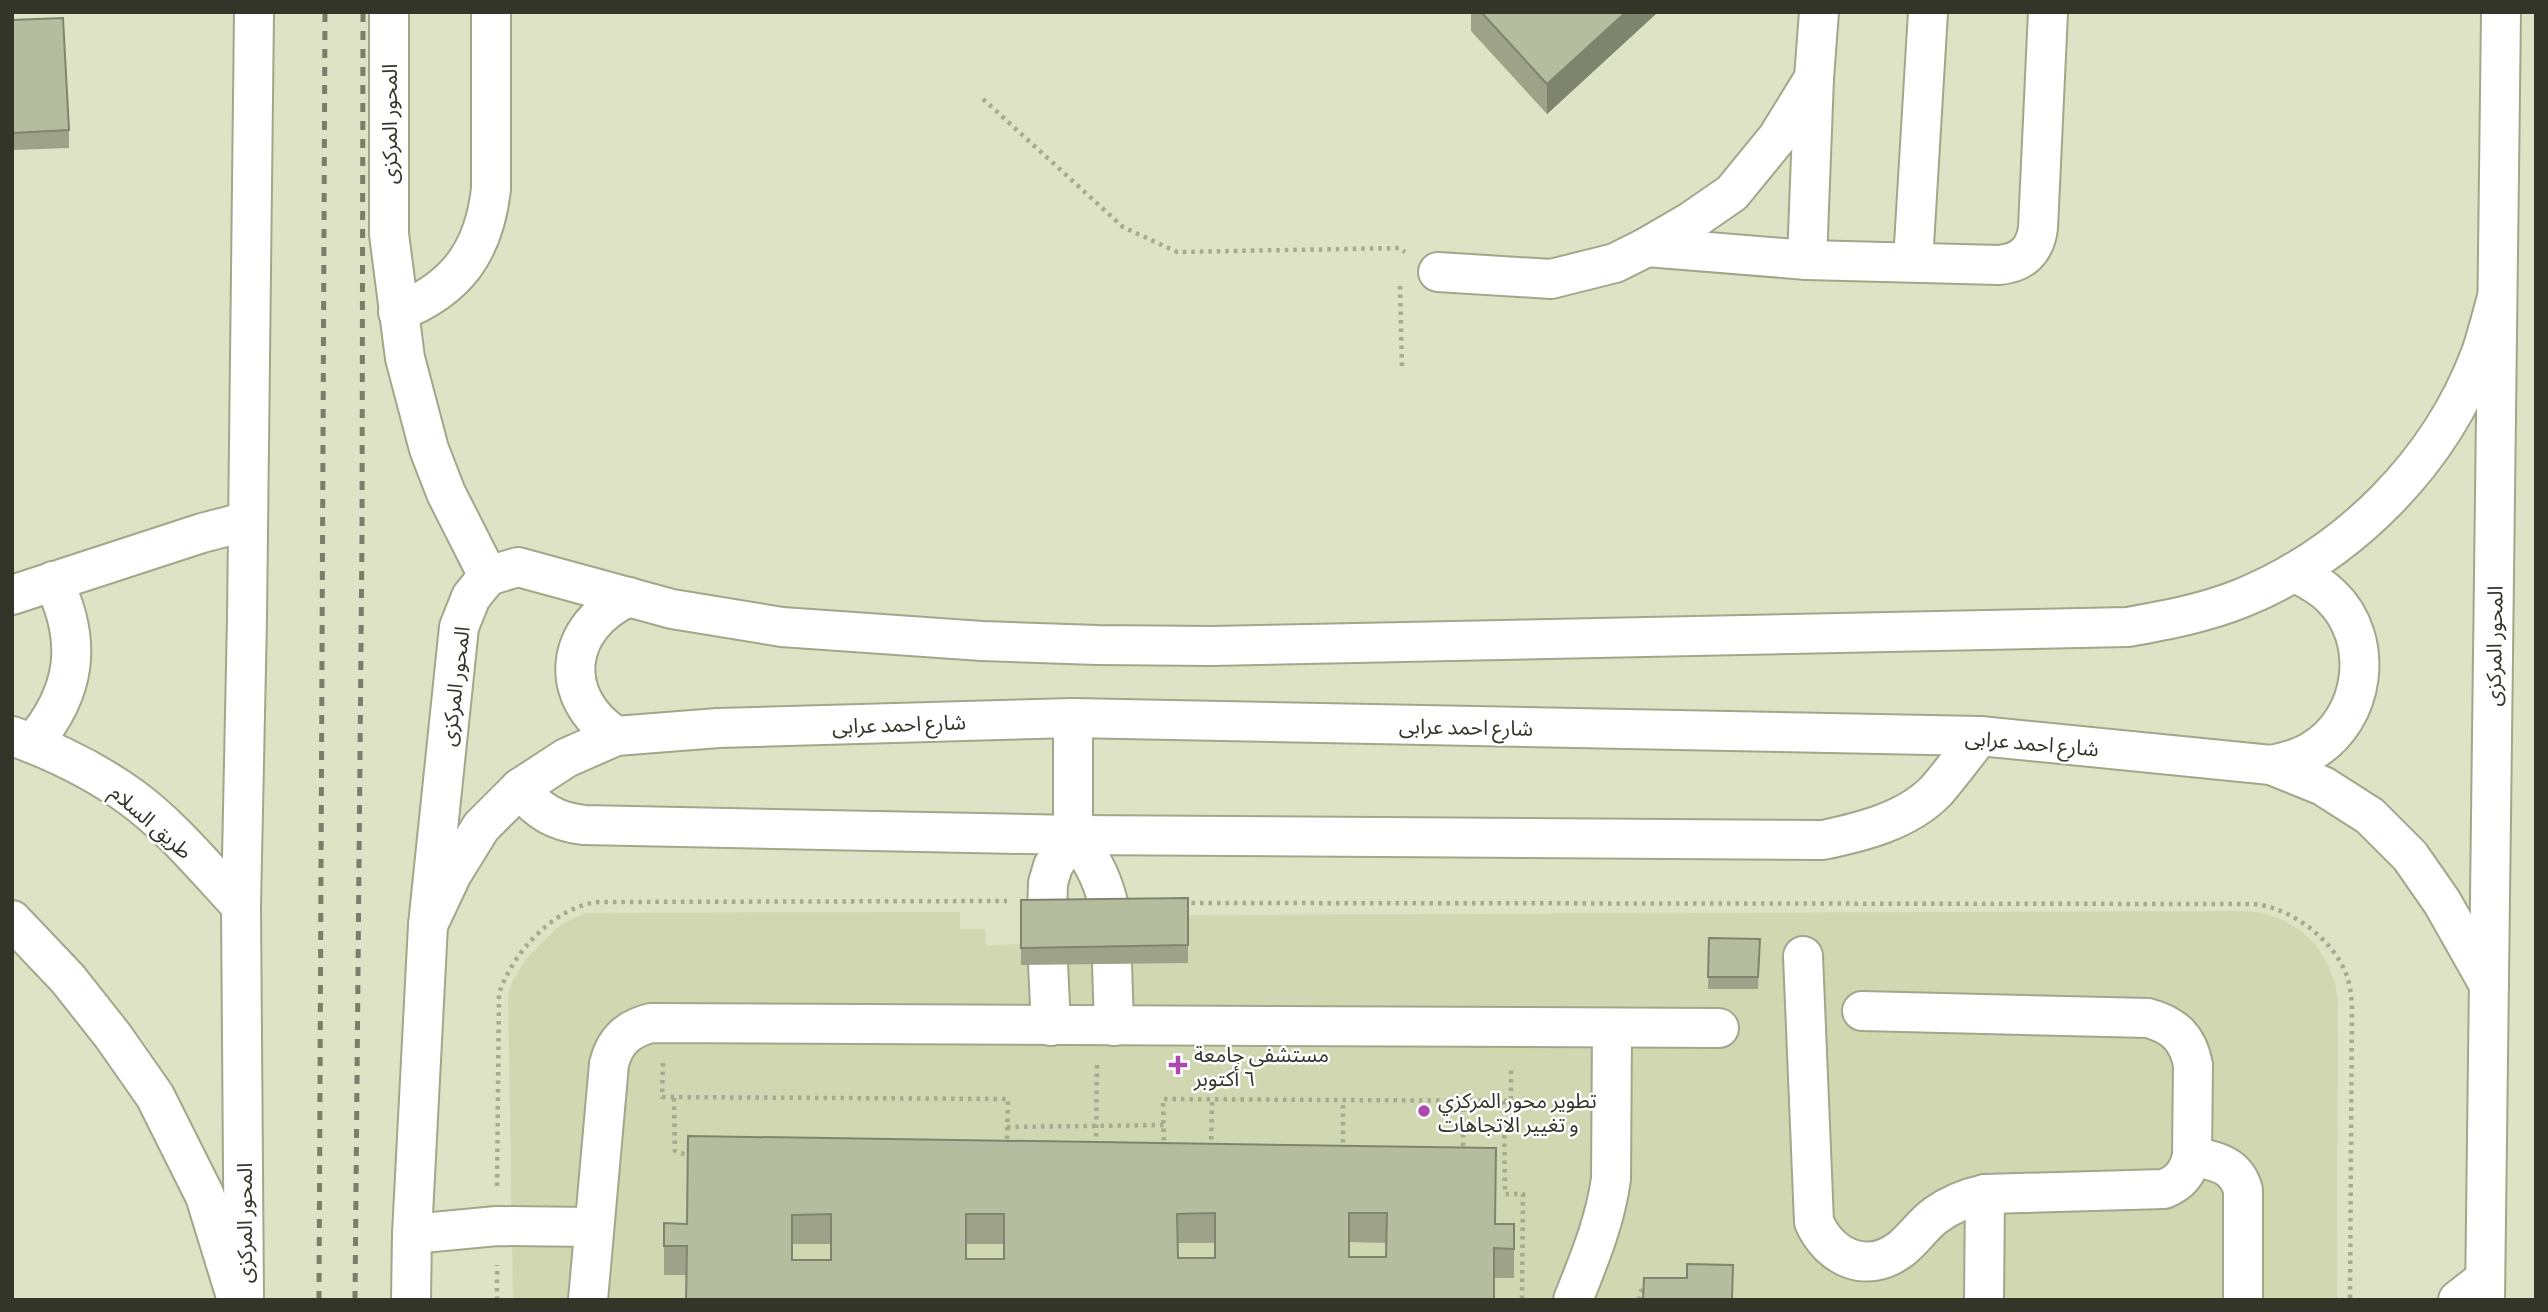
<svg xmlns="http://www.w3.org/2000/svg" width="2548" height="1312" font-family="Commissioner,'Noto Sans Arabic',sans-serif">
<rect width="100%" height="100%" fill="#dde3c4"/>
<polygon fill="#d0d7b1" points="2243,911 2263,913 2283,920 2301,931 2316,945 2327,963 2335,982 2338,1003 2337,1300 513,1300 508,995 512,982 526,959 560,925 585,913 960,912 960,929 985,929 986,946 1021,944 1188,915"/>
<g fill="none" stroke-linecap="round" stroke-linejoin="round">
<defs>
<g id="minor">
<path d="M 1647,247 L 1807,260 L 1999,265 C 2022,263 2035,251 2038,228 L 2048,12"/>
<polyline points="1807,260 1814,78 1819,12"/>
<polyline points="1913,262 1928,12"/>
<polyline points="1438,272 1551,279 1615,263 1647,247 1690,222 1732,193 1777,138 1814,78"/>
<path d="M 398,312 C 457,289 484,251 491,189 L 491,12"/>
<polyline points="12,595 202,533 248,521"/>
<path d="M 12,736 C 54,751 95,771 131,797 C 171,826 207,870 241,906"/>
<path d="M 33,743 C 76,692 83,642 53,581"/>
<path d="M 520,788 C 537,811 556,822 584,825 L 1073,835 L 1823,840 C 1861,832 1907,821 1936,791 C 1951,774 1965,754 1980,736"/>
<path d="M 1073,835 C 1094,860 1105,884 1111,916"/>
<polyline points="1047,917 1048,883 1053,866 1073,835 1073,718"/>
<polyline points="12,920 68,979 113,1036 155,1096 205,1196 237,1300"/>
<path d="M 1803,956 L 1814,1222 C 1830,1258 1867,1275 1901,1249 C 1914,1239 1923,1224 1936,1215 C 1951,1204 1967,1198 1985,1194 L 2164,1189 C 2180,1183 2188,1173 2192,1156 L 2193,1065 C 2188,1038 2174,1025 2148,1018 L 1862,1011"/>
<polyline points="1048,964 1051,1026"/>
<polyline points="1112,964 1114,1026"/>
<path d="M 2192,1156 C 2215,1161 2236,1164 2243,1190 L 2243,1300"/>
<polyline points="412,1234 497,1226 594,1227"/>
<path d="M 588,1300 L 609,1064 C 615,1040 628,1029 651,1023 L 1719,1028"/>
<path d="M 1573,1300 C 1589,1260 1605,1222 1611,1179 L 1612,1029"/>
<polyline points="1984,1300 1985,1194"/>
<polyline points="2458,1300 2485,1279"/>
</g>
<g id="major">
<polyline points="389,12 389,234 405,358 429,449 446,493 488,576"/>
<path d="M 488,576 L 518,567 L 672,609 L 782,627 L 982,641 L 1097,645 L 1212,646 L 2128,627 C 2167,620 2205,613 2242,598 C 2349,554 2440,463 2481,353 C 2487,335 2492,315 2497,297"/>
<path d="M 616,736 C 556,697 564,626 629,597"/>
<path d="M 2271,765 C 2286,762 2299,759 2312,751 C 2366,719 2376,639 2331,596 C 2320,585 2307,579 2294,572"/>
<polyline points="428,925 452,874 481,827 520,788 566,758 616,736 718,728 1073,718 1980,736 2271,765 2323,786 2370,816 2410,856 2442,902 2489,985"/>
<polyline points="244,1300 241,906 247,618 254,12"/>
<polyline points="411,1300 412,1234 428,925 459,627 471,597 488,576"/>
<polyline points="2485,1300 2501,12"/>
</g>
</defs>
<use href="#minor" stroke="#a1a78a" stroke-width="42"/>
<use href="#major" stroke="#a1a78a" stroke-width="42"/>
<g stroke="#a5aa91" stroke-width="4.5" stroke-dasharray="3.5 5" stroke-linecap="butt">
<polyline points="983,99 1123,227 1177,252 1399,248 1405,252"/>
<polyline points="1400,286 1402,369"/>
<path d="M 1183,903 L 2253,904 C 2291,907 2334,940 2347,976 C 2350,985 2351,994 2352,1004 L 2350,1300"/>
<polyline points="663,1063 662,1097 1008,1099 1007,1144"/>
<polyline points="674,1098 675,1151 693,1157"/>
<polyline points="1463,1100 1463,1152"/>
<polyline points="1504,1101 1505,1194 1523,1194 1522,1300"/>
<polyline points="1007,1127 1164,1125"/>
<polyline points="1096,1145 1097,1062"/>
<polyline points="1211,1148 1212,1100"/>
<polyline points="1164,1149 1163,1099 1511,1101 1511,1066"/>
<polyline points="1343,1151 1343,1100"/>
<path d="M 497,1186 L 499,994 C 512,953 554,907 598,902 L 1007,901"/>
<polyline points="497,1300 497,1265"/>
<polyline points="1639,1300 1641,1291 1648,1290"/>
</g>
<use href="#minor" stroke="#fff" stroke-width="38"/>
<use href="#major" stroke="#fff" stroke-width="38"/>
<g stroke="#7b7e6a" stroke-width="5" stroke-dasharray="9 9" stroke-linecap="butt">
<polyline points="319,1300 325,12"/>
<polyline points="355,1300 362,537 363,12"/>
</g>
</g>
<g fill="#9da288" fill-rule="evenodd">
<polygon points="1471,12 1658,12 1547,114 1471,31"/>
<polygon points="12,20 69,130 69,148 12,150"/>
<polygon points="1188,898 1188,963 1021,965 1021,900"/>
<polygon points="1709,938 1760,939 1758,989 1708,989"/>
<path d="M 688,1136 L 1495,1224 L 1514,1224 L 1514,1278 L 664,1275 L 664,1223 L 687,1224 ZM 1349,1242 L 1386,1243 L 1386,1257 L 1349,1257 ZM 1178,1243 L 1215,1243 L 1215,1258 L 1178,1258 ZM 792,1244 L 831,1244 L 831,1260 L 792,1260 ZM 966,1244 L 1004,1244 L 1004,1259 L 966,1259 Z"/>
</g>
<polygon fill="#7f846f" points="1626,12 1658,12 1547,114 1547,84"/>
<g fill="#b6bc9e" stroke="#7f846f" stroke-width="2" fill-rule="evenodd">
<polygon points="1481,12 1626,12 1547,84"/>
<polygon points="63,18 69,130 12,133 12,20"/>
<polygon points="1188,898 1188,945 1021,948 1021,900"/>
<polygon points="1709,938 1760,939 1758,977 1708,977"/>
<path d="M 688,1136 L 1496,1148 L 1495,1224 L 1514,1224 L 1514,1249 L 1494,1248 L 1494,1300 L 686,1300 L 687,1246 L 664,1246 L 664,1223 L 687,1224 ZM 1215,1213 L 1215,1258 L 1178,1258 L 1177,1214 ZM 1349,1213 L 1387,1213 L 1386,1257 L 1349,1257 ZM 831,1214 L 831,1260 L 792,1260 L 792,1215 ZM 966,1214 L 1004,1214 L 1004,1259 L 966,1259 Z"/>
<polygon points="1687,1264 1733,1265 1732,1300 1643,1300 1644,1278 1687,1278"/>
</g>
<g fill="#ac49af" stroke="#fff" stroke-width="2.5">
<path d="M1174.5 1054.5h7v7h7v7h-7v7h-7v-7h-7v-7h7z"/>
<circle cx="1424" cy="1111" r="7"/>
</g>
<g text-anchor="middle" dominant-baseline="central" stroke-width="5" stroke-linejoin="round" paint-order="stroke">
<g font-size="21" fill="#333529" stroke="#fff">
<text transform="translate(388 124) rotate(-90)">المحور المركزى</text>
<text transform="translate(2493 646) rotate(-89)">المحور المركزى</text>
<text transform="translate(454 686) rotate(-83)">المحور المركزى</text>
<text transform="translate(899 723) rotate(-2)">شارع احمد عرابى</text>
<text transform="translate(1466 726) rotate(1)">شارع احمد عرابى</text>
<text transform="translate(2032 742) rotate(5)">شارع احمد عرابى</text>
<text transform="translate(152 821) rotate(41)">طريق السلام</text>
<text transform="translate(243 1223) rotate(-90)">المحور المركزى</text>
</g>
<g font-size="21" fill="#333529" stroke="#fff" text-anchor="start">
<text x="1194" y="1053">مستشفى جامعة<tspan x="1194" dy="24">٦ أكتوبر</tspan></text>
<text x="1438" y="1099">تطوير محور المركزي<tspan x="1438" dy="24">و تغيير الاتجاهات</tspan></text>
</g>
</g>
<rect width="2548" height="1312" fill="none" stroke="#333529" stroke-width="28"/>
</svg>
